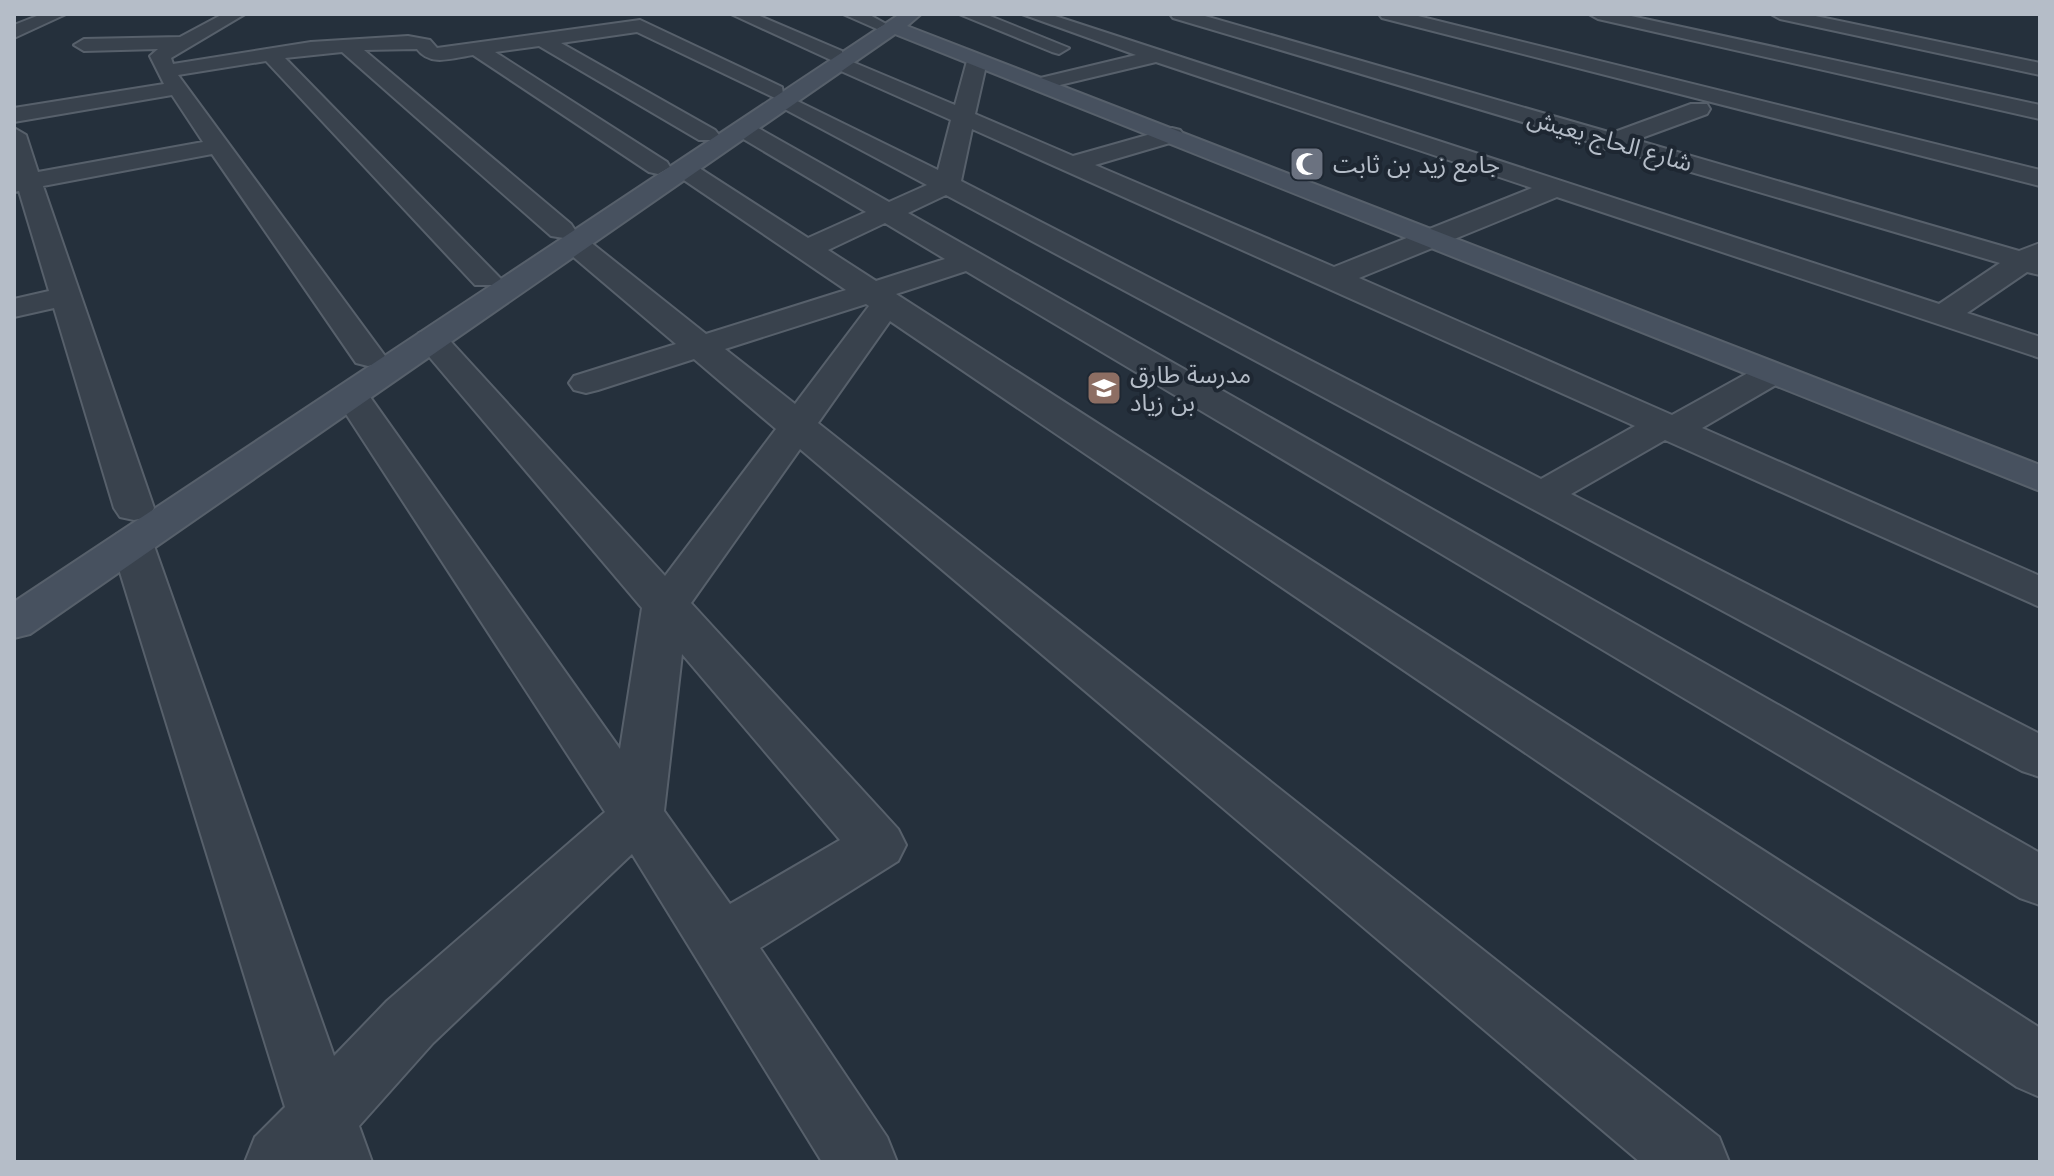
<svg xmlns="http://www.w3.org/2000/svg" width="2054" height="1176" font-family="Jost,'Noto Sans Arabic',sans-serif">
<rect width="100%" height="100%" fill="#25303c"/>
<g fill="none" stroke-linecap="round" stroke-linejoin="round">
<defs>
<g id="street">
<polygon points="42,14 66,14 14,38 14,25"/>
<path d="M 223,14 L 245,14 L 171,58 L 173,64 L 311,42 L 408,36 L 430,40 L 437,48 L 640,20 L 782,87 L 783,94 L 938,170 L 951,120 L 832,67 L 831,60 L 731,14 L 755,14 L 842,51 L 843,58 L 955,105 L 967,61 L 977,55 L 987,61 L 975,114 L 1073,156 L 1172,128 L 1180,130 L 1184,135 L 1180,140 L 1095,165 L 1334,267 L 1532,188 L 1156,62 L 1039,90 L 1032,88 L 1028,84 L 1032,80 L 1136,55 L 1022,14 L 1049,14 L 1939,304 L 2000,263 L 1613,149 L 1596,149 L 1593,143 L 1173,18 L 1170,14 L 1198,14 L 1612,133 L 1691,104 L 1707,104 L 1710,109 L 1707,114 L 1636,140 L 2019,251 L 2040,243 L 2040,275 L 2027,272 L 1967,313 L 2040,337 L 2040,358 L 1557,197 L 1359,278 L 1672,415 L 1757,368 L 1769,365 L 1781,368 L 1786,375 L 1781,382 L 1702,428 L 2040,576 L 2040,607 L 1665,440 L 1571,494 L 2040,734 L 2040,777 L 2022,771 L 946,195 L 908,213 L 2040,853 L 2040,905 L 2020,898 L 966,271 L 896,294 L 2040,1028 L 2040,1097 L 2017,1087 L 890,321 L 818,423 L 1719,1137 L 1729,1162 L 1640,1162 L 800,449 L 691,603 L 898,829 L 906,845 L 898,861 L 760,948 L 887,1137 L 897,1162 L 822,1162 L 632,854 L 433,1043 L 359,1126 L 372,1162 L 245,1162 L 255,1137 L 285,1107 L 111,543 L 117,534 L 132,530 L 147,534 L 153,543 L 334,1056 L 387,1001 L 605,812 L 333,394 L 339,387 L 351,383 L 363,387 L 620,749 L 642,608 L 415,340 L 419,333 L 431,330 L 443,333 L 665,576 L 776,429 L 694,359 L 598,390 L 586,393 L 574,390 L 569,383 L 574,376 L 676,344 L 564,249 L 560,243 L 564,238 L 551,236 L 342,52 L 285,58 L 501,279 L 497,285 L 475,285 L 266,61 L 178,75 L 385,356 L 380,363 L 368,366 L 356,363 L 212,154 L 43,186 L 154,508 L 148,517 L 134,520 L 120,517 L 114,508 L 54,308 L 14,317 L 14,299 L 49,291 L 19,191 L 14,192 L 14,128 L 26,135 L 38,172 L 203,142 L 172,95 L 14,122 L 14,108 L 164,84 L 150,56 L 158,49 L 84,51 L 74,45 L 84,39 L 180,37 ZM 637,32 L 775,98 L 777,105 L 927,185 L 889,202 L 751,124 L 735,124 L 731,129 L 735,134 L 866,212 L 808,238 L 693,164 L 675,164 L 672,169 L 675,174 L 846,290 L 706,334 L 584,237 L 571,235 L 575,230 L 571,224 L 364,50 L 417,49 C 431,67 452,58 473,55 L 649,172 L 658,174 L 670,167 L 667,162 L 495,52 L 539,46 L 699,140 L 715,140 L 719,135 L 715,130 L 561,43 ZM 972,129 L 1635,426 L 1541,479 L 961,181 ZM 885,223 L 945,259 L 876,281 L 828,250 ZM 866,304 L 869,306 L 795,404 L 725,349 ZM 682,654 L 840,840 L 730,904 L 664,811 Z"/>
<polygon points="843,14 868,14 886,24 877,29"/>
<polygon points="959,14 985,14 1069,48 1059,54 1052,52"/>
<polygon points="1379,14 1410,14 2040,170 2040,186 1382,18"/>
<polygon points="1589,14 1622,14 2040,105 2040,119 1598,19"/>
<polygon points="1771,14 1806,14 2040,63 2040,75 1780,19"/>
</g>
<polygon id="secondary" points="900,14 921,14 907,26 2040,465 2040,491 895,34 30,634 14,638 14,602"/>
</defs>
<use href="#street" stroke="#57606b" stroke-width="4"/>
<use href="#secondary" stroke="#57606b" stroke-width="4"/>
<use href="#street" fill="#39424d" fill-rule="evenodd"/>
<use href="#secondary" fill="#47515f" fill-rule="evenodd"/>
</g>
<defs>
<symbol id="mosque-square" viewBox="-11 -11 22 22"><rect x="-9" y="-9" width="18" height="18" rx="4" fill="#6b7280" stroke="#1e2732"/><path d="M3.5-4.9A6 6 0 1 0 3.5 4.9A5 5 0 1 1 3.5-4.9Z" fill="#fff"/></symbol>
<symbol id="school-square" viewBox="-11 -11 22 22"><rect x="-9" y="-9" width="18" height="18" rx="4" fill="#8d6e63" stroke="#1e2732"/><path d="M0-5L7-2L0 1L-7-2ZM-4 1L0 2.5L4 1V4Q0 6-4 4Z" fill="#fff"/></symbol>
</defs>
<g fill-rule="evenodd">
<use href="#mosque-square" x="1287" y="144" width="40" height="40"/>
<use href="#school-square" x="1084" y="368" width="40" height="40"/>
</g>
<g text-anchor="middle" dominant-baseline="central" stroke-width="8" stroke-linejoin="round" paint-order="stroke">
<g font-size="24" fill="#b5bdc8" stroke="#1e2732">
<text transform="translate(1610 140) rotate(16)">شارع الحاج يعيش</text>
</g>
<g font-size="24" fill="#b5bdc8" stroke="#1e2732" text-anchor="start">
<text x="1333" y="164">جامع زيد بن ثابت</text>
<text x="1130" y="374">مدرسة طارق<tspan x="1130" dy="28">بن زياد</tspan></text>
</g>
</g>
<rect width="2054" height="1176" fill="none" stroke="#b5bdc8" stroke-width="32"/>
</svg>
